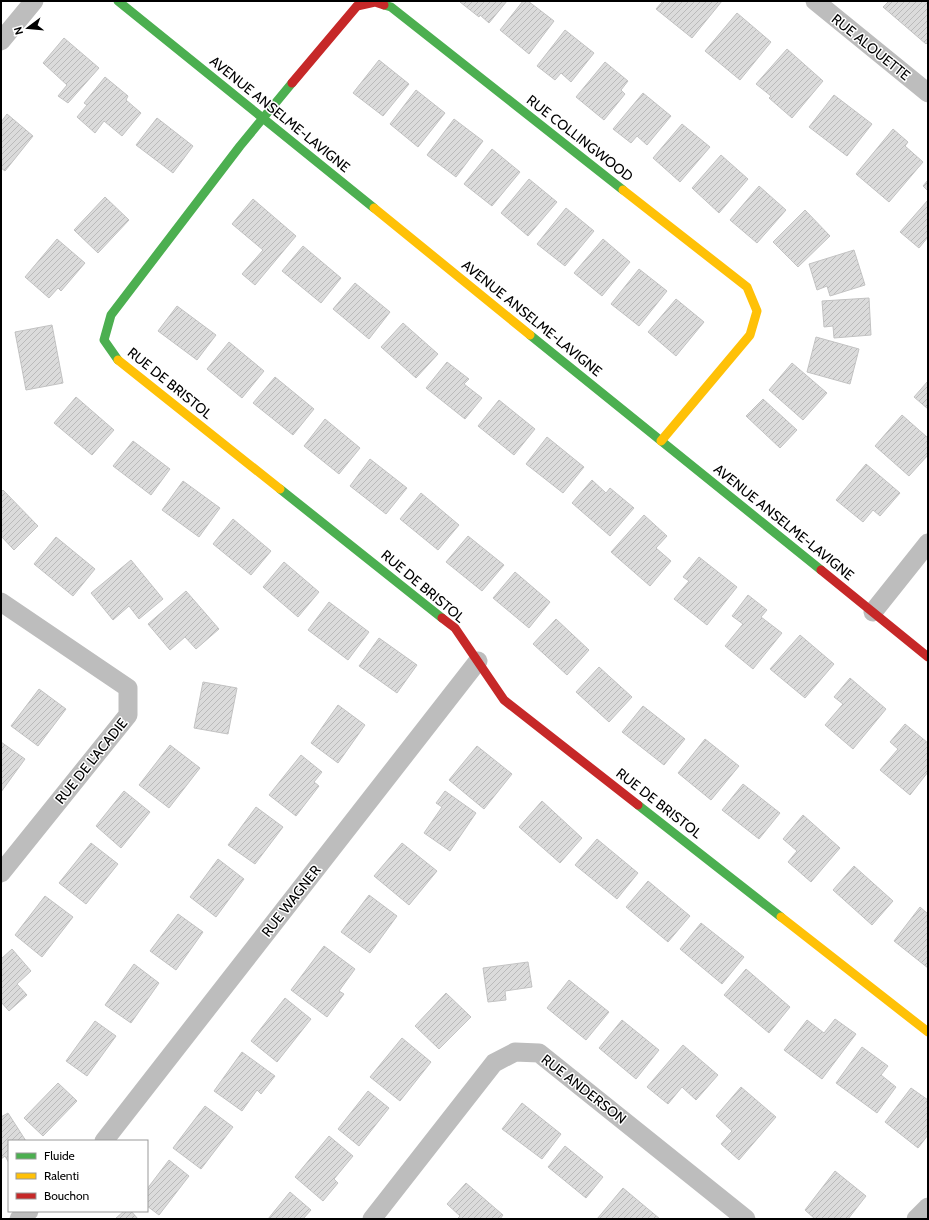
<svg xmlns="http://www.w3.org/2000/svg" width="929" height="1220" font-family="Cabin,sans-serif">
<defs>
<pattern id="building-hatch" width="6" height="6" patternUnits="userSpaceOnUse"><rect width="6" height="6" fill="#dbdbdb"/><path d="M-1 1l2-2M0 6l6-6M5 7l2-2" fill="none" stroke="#bababa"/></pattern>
</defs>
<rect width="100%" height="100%" fill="#fff"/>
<g fill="url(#building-hatch)" stroke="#c3c3c3">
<polygon points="460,1 507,1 489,23 480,15 479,17 460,2"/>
<polygon points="523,1 528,1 554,21 529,54 500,30"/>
<polygon points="663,1 722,1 692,38 656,9"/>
<polygon points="889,1 928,1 928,42 926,44 883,7"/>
<polygon points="737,13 771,42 740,80 705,51"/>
<polygon points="565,30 594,53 571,82 561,73 555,80 537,66"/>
<polygon points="64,38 99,68 68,103 58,96 67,85 43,63"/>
<polygon points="787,49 823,81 792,118 769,98 771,96 756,84"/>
<polygon points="379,60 409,84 383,116 353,93"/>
<polygon points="605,62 628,81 621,90 625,94 604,120 576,97"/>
<polygon points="105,77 128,96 126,100 141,113 122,136 104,121 95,133 77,117 87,105 84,103"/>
<polygon points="416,90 445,113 418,147 390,124"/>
<polygon points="643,93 671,116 647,145 637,136 631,143 613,129"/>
<polygon points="834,95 872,124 847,156 809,127"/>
<polygon points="7,114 33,136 5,171 1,168 1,122"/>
<polygon points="157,118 193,146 173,173 136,145"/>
<polygon points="454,119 483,141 456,177 427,155"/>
<polygon points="682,124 710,147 680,182 653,158"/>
<polygon points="893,129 908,142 905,146 923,162 889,202 856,174"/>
<polygon points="492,149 520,172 492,206 464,184"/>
<polygon points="721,155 748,179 719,213 692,188"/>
<polygon points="529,179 557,202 528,236 501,213"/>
<polygon points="928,180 928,191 923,186"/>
<polygon points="759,186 786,210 757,243 730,220"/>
<polygon points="105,197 129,220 98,253 74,230"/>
<polygon points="253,199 296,236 255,285 242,274 263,250 232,224"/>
<polygon points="928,200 928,237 919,248 900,232"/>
<polygon points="566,208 594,231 565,266 537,244"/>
<polygon points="805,210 830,236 798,267 773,242"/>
<polygon points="57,239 85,263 61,291 58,288 49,298 25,277"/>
<polygon points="603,239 630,262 602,296 574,273"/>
<polygon points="303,246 341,278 321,303 282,271"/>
<polygon points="854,250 865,285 830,296 827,286 817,290 809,264"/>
<polygon points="639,269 667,291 639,326 611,304"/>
<polygon points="355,283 390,312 369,339 333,309"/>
<polygon points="869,298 871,335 834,338 833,326 824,327 822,301"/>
<polygon points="676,299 704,322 676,356 648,332"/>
<polygon points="177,306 216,335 197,360 158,331"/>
<polygon points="403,323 438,354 416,378 381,347"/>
<polygon points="52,325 63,383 26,390 15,332"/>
<polygon points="816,337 859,349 850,384 807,372"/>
<polygon points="229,342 264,371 242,398 207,369"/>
<polygon points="447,362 469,379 464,384 482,398 465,419 426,388"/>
<polygon points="792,363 827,393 803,420 769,390"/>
<polygon points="275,377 314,409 293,435 253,403"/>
<polygon points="928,381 928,409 914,397"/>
<polygon points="76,397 114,430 92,455 54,423"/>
<polygon points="763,399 797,430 780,448 746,416"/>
<polygon points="499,400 535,429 514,455 478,426"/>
<polygon points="902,415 928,438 928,455 909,476 875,446"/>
<polygon points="325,419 360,448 339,474 304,446"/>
<polygon points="547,437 584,467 563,493 526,464"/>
<polygon points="133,441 170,469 151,495 113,466"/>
<polygon points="370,459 407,488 386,514 350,486"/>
<polygon points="866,464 900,493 880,516 873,510 863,522 836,500"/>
<polygon points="592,480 606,493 610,488 634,508 610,536 572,503"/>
<polygon points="183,481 220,508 199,537 162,510"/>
<polygon points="3,490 38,526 14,550 1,536 1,492"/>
<polygon points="421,493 459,525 438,550 400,519"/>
<polygon points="644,515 667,536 656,548 671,561 650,586 611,552"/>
<polygon points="233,519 271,551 251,575 213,544"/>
<polygon points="468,536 504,565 482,591 446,562"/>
<polygon points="56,537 95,569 73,596 34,564"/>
<polygon points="699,557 737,587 707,625 674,599 689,581 683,577"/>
<polygon points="131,560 163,599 139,619 129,606 113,620 91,593"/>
<polygon points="284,562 319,592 298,617 263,587"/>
<polygon points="515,572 550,602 529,628 493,598"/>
<polygon points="186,591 219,629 196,649 185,637 170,650 148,624"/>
<polygon points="748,595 767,610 761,617 782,633 753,669 725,646 743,624 732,616"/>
<polygon points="329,602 369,632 348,660 308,630"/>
<polygon points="556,619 589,650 567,675 533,644"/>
<polygon points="800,635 834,664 805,698 770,669"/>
<polygon points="379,638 417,665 397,693 359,666"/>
<polygon points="599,667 632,697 609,722 576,692"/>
<polygon points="850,678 886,709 853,749 825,725 843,704 834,697"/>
<polygon points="203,682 237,688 228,734 194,728"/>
<polygon points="39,689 66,709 38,746 11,726"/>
<polygon points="338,705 365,725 338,763 311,743"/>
<polygon points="643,706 685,739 664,765 622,732"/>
<polygon points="905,724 928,743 928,772 910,795 880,770 898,749 890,742"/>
<polygon points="705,739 739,766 711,800 678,773"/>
<polygon points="1,742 25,759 1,792"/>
<polygon points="170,745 200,768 169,808 139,785"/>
<polygon points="477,746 512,774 484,809 449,780"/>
<polygon points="301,755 322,772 314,782 319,786 296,816 269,795"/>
<polygon points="743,784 780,813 759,839 722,810"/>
<polygon points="124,791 150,812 121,848 96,826"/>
<polygon points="445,791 476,813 450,851 424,833 442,807 436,803"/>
<polygon points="542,801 582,838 560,863 519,827"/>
<polygon points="256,807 283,827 255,864 228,845"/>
<polygon points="803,815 840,848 811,882 788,862 797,851 783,839"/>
<polygon points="597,839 638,873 617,899 575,865"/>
<polygon points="91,843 118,864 86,904 59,883"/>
<polygon points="402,843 437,871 409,905 374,876"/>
<polygon points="218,859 244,879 216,917 190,897"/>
<polygon points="854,866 893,901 872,925 833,890"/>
<polygon points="648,881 690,916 668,942 626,907"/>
<polygon points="369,895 397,916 370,953 341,932"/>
<polygon points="45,896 73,917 42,957 15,935"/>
<polygon points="920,907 928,914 928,968 894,941"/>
<polygon points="178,914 203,932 176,970 150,951"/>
<polygon points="701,923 744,957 722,984 680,949"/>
<polygon points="324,946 355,969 339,991 344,994 327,1017 291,990"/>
<polygon points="12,949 31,971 17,984 27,995 9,1011 1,1002 1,959"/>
<polygon points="528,962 532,987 505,991 506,1000 488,1002 483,968"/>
<polygon points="134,964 159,983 131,1023 105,1005"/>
<polygon points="746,969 790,1007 769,1033 724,995"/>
<polygon points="569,980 609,1012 586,1040 547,1008"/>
<polygon points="446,993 471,1017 439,1049 415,1026"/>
<polygon points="285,998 311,1019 277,1062 251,1041"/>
<polygon points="835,1019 856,1034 822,1079 784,1050 807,1020 824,1033"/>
<polygon points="622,1020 659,1050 636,1079 599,1048"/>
<polygon points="95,1021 116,1036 87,1076 66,1061"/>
<polygon points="402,1038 431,1062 400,1101 370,1077"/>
<polygon points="683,1045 718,1075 696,1100 682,1087 668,1104 647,1087"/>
<polygon points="862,1047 888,1066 881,1075 896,1087 877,1113 836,1083"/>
<polygon points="242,1052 275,1076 261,1094 257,1090 242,1111 214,1091"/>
<polygon points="58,1083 77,1101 43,1136 24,1118"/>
<polygon points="741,1087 776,1117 739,1160 721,1144 732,1131 716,1116"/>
<polygon points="911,1088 928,1100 928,1135 918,1148 885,1122"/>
<polygon points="368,1091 389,1108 359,1146 338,1129"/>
<polygon points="522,1103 561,1134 542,1159 502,1129"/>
<polygon points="205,1106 233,1127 201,1169 173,1148"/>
<polygon points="8,1113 26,1141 9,1141 9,1163 5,1156 1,1159 1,1117"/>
<polygon points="329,1136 353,1156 334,1179 338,1183 323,1201 295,1177"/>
<polygon points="565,1146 603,1177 586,1198 548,1167"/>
<polygon points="169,1160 189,1176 159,1215 147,1206 147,1189"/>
<polygon points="835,1171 866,1196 848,1219 815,1219 805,1210"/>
<polygon points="466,1183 503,1215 500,1219 457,1219 460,1216 447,1204"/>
<polygon points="623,1188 660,1219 597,1219"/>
<polygon points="290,1192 311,1210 303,1219 268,1219"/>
<polygon points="124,1211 131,1211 138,1219 115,1219"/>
</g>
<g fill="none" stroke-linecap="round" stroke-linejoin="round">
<g stroke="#bdbdbd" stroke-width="19">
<polyline points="815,1 928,93"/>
<polyline points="1,41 34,1"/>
<polyline points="1,602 128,688 128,715 1,873"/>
<polyline points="873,612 928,543"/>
<polyline points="104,1141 478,661"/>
<polyline points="19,1219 29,1211"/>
<polyline points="372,1219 494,1063 515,1052 539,1053 746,1219"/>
<polyline points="916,1219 928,1207"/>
</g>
<g stroke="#4caf50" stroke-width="9">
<polyline points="118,1 374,208"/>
<polyline points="384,5 391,7 623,190"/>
<polyline points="530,335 821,570"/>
<polyline points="118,360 104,340 111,315 240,146 292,83"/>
<polyline points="280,489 442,618"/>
<polyline points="638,805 781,917"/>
</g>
<g stroke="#ffc107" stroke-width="9">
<polyline points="623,190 747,287 757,311 750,335 661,441"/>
<polyline points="374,208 530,335"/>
<polyline points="118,360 280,489"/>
<polyline points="781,917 928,1032"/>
</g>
<g stroke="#c62828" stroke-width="9">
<polyline points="292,83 357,6 375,2 384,5"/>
<polyline points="821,570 928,657"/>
<polyline points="442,618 455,628 504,700 638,805"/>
</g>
</g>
<g text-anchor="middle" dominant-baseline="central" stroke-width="3" stroke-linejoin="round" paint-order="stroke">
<g font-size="14" fill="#000" stroke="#fff">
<text transform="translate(871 47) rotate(39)">RUE ALOUETTE</text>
<text transform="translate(280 114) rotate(39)">AVENUE ANSELME-LAVIGNE</text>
<text transform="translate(580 138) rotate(38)">RUE COLLINGWOOD</text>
<text transform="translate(532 318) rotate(39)">AVENUE ANSELME-LAVIGNE</text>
<text transform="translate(170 383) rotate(39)">RUE DE BRISTOL</text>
<text transform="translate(784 522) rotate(39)">AVENUE ANSELME-LAVIGNE</text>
<text transform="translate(423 586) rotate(40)">RUE DE BRISTOL</text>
<text transform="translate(91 761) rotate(-51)">RUE DE L'ACADIE</text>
<text transform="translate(659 803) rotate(38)">RUE DE BRISTOL</text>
<text transform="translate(291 901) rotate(-52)">RUE WAGNER</text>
<text transform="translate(584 1089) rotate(38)">RUE ANDERSON</text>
</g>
</g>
<rect width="929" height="1220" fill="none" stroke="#000000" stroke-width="4"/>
<rect x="8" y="1140" width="140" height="72" fill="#ffffff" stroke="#999999"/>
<rect x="16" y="1153" width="20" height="6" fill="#4caf50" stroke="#999999"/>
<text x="44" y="1160" font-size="12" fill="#000000">Fluide</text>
<rect x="16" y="1173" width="20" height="6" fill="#ffc107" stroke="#999999"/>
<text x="44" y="1180" font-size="12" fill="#000000">Ralenti</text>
<rect x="16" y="1193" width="20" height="6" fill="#c62828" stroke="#999999"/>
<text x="44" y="1200" font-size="12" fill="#000000">Bouchon</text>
<g transform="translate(28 28) rotate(254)" stroke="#ffffff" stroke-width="3" paint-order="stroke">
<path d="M0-3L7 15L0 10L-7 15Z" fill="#000000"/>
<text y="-6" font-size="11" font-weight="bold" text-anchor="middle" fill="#000000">N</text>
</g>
</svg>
